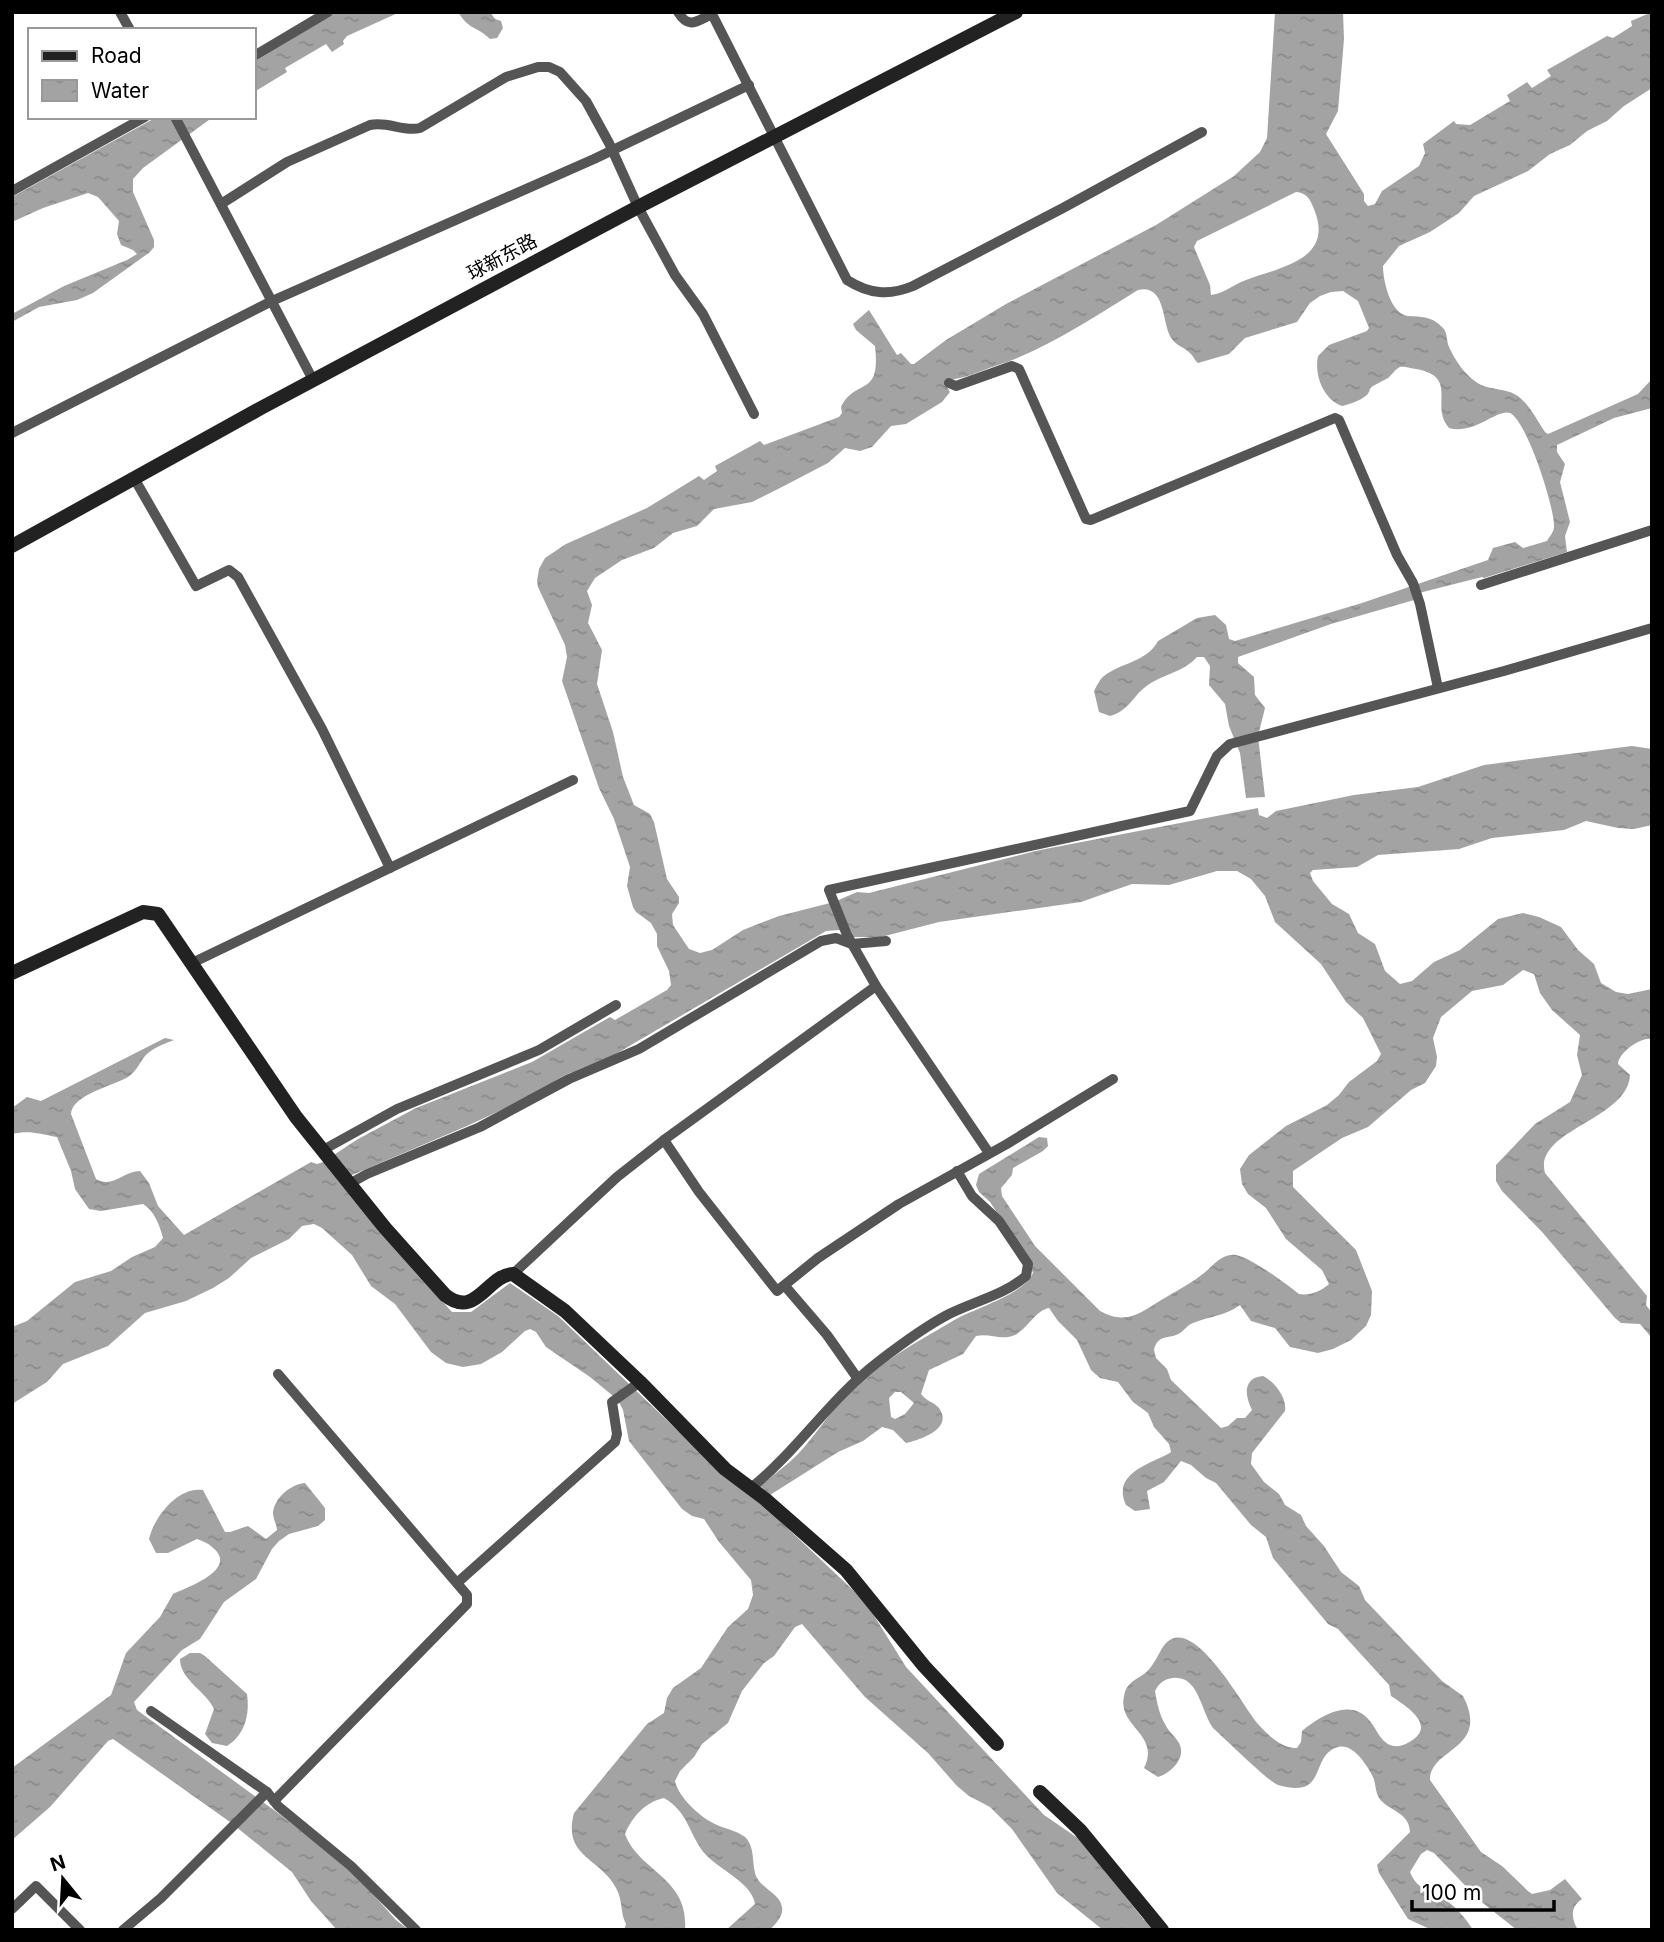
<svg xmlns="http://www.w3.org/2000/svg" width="1664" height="1942" font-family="Inter,'Noto Sans SC',sans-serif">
<defs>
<pattern id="water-ripples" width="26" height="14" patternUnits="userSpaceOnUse" patternTransform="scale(1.75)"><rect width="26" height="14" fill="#a3a3a3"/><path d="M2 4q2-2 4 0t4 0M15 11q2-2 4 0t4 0" fill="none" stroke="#8b8b8b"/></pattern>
</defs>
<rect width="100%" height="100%" fill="#fff"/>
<g fill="url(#water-ripples)" fill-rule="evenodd">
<polygon points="336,12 400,12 347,36 343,41 344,44 332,52 326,44 285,68 287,72 254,92 254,62"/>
<path d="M 458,12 L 490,12 L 495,19 L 501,21 L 503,28 L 497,38 L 490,39 C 477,26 470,31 458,12 Z"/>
<path d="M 1275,12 L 1343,12 L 1344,39 L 1338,111 L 1326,134 L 1364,194 L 1364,201 L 1368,206 L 1375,204 L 1382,191 L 1419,166 L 1425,153 L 1423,144 L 1454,121 L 1456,124 L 1470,125 L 1510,101 L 1507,95 L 1527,82 L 1532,88 L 1551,76 L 1547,70 L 1607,36 L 1613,38 L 1632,26 L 1631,21 L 1652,12 L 1652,88 L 1624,106 L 1607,121 L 1587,131 L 1570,145 L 1550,154 L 1528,171 L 1474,196 L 1459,213 L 1430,232 L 1399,246 L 1383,266 C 1383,280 1390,314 1408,316 C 1421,317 1432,316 1442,327 C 1448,332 1446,340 1449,347 C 1454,358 1461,369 1471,378 C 1484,390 1494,387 1510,392 C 1526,397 1536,419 1545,432 L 1548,434 L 1638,394 L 1652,379 L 1652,408 L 1614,418 L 1557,445 L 1557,452 L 1565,464 L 1560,482 L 1570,522 L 1565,536 L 1567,552 L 1484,578 L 1482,577 L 1419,593 L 1414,600 L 1331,624 L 1238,657 L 1238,663 L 1254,677 L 1255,695 L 1265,708 L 1258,736 L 1265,797 L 1246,798 L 1240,753 L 1229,726 L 1225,704 L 1209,685 L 1210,666 L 1204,657 L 1197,657 C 1183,673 1161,674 1144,688 C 1132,698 1128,711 1110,716 L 1099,712 L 1094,691 C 1097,686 1099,680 1104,676 C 1120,663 1147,662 1158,641 L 1197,618 L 1215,615 L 1226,625 L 1229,639 L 1235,641 L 1362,603 L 1488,560 L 1493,548 L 1515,542 L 1523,548 L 1547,541 C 1549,537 1554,532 1554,527 C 1555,508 1527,421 1510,413 C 1498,408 1474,435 1449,428 C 1429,405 1460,377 1416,369 C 1411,369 1405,366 1400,367 C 1395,369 1392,375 1388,378 C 1383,381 1378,383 1373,386 C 1367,391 1372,389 1367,395 C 1360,401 1350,404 1342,406 C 1323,399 1314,374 1318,356 L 1329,345 L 1367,331 L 1369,328 L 1358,301 L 1343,291 L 1331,292 L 1320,296 L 1310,303 L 1297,322 L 1245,338 L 1229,354 L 1198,363 C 1195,361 1194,357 1191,354 C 1185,347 1175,346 1170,336 C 1162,320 1165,284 1138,290 C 1092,318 1046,350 995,366 C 977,372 968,378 948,380 L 945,384 L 950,392 L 942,402 L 906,424 L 891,426 L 872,447 L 860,451 L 845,448 L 828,463 L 780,488 L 752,502 L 714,509 L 697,526 L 673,533 L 654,548 L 622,560 L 595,578 L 587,591 L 592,605 L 588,623 L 602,650 L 597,684 L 613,732 L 623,777 L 634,805 L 650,814 L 654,822 L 667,879 L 679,897 L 679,903 L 672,914 L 673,925 L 689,949 L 700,953 L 712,950 L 743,930 L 779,916 L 834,902 L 857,892 L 869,893 L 1040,850 L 1258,808 L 1259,815 L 1267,818 L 1276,811 L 1354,795 L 1418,787 L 1484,765 L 1632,746 L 1652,749 L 1652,825 L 1634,829 L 1618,828 L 1586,821 L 1564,830 L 1492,838 L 1459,849 L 1378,855 L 1357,867 L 1313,870 L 1310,873 L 1313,881 L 1332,904 L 1349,914 L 1358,933 L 1375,944 L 1385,971 L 1400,984 L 1412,981 L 1434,962 L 1460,950 L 1498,919 L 1523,913 L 1539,917 L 1561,927 L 1578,950 L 1594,964 L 1601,983 L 1616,992 L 1628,994 L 1652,989 L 1652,1039 C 1641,1037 1619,1052 1618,1064 L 1630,1075 C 1628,1120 1533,1130 1545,1173 L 1647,1296 L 1646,1305 L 1652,1313 L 1652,1338 L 1640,1324 L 1621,1323 L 1615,1318 L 1543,1233 L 1502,1191 L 1496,1181 L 1496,1165 L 1535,1124 L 1570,1102 L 1582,1075 L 1577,1055 L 1580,1035 L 1552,1010 L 1540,993 L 1534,974 L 1523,970 L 1503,985 L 1472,991 L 1441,1017 L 1433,1038 L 1437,1057 L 1436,1066 L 1425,1083 L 1411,1090 L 1368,1127 L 1342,1138 L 1293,1171 L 1293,1187 L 1356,1250 L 1372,1291 L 1371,1315 L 1366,1326 L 1351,1340 L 1333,1349 L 1318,1353 L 1290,1347 L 1275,1328 L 1251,1321 L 1240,1305 C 1225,1316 1210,1316 1193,1323 C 1187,1325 1185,1330 1180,1333 C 1169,1340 1158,1333 1154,1350 L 1156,1358 L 1167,1369 L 1171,1380 L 1221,1428 L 1228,1426 L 1237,1418 L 1245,1418 L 1252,1410 C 1245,1396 1242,1378 1263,1376 C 1275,1382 1287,1398 1285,1411 L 1252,1453 L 1251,1464 L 1264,1482 L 1279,1494 L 1285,1505 L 1301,1515 L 1306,1526 L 1324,1546 L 1341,1572 L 1359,1586 L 1365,1600 L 1442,1681 L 1463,1696 C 1491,1750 1429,1748 1430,1780 L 1481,1852 L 1502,1866 L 1528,1891 L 1532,1894 L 1550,1890 L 1565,1879 L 1582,1899 C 1570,1907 1571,1918 1578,1930 L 1517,1930 L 1479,1900 L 1434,1853 L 1427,1850 L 1421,1854 L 1410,1872 C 1416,1888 1431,1893 1445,1900 C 1456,1906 1466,1919 1473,1930 L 1432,1930 L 1408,1919 L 1379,1873 L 1377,1865 L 1410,1832 C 1409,1811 1389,1812 1379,1798 C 1375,1791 1376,1784 1373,1777 C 1367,1765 1353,1743 1338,1747 C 1309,1755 1329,1800 1278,1785 C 1270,1783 1223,1737 1213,1728 C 1201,1712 1199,1675 1173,1678 C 1164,1679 1159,1683 1155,1691 C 1157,1702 1159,1714 1165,1724 C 1168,1731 1175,1736 1179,1743 C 1187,1758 1171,1773 1158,1777 L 1144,1768 C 1161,1734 1117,1727 1124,1696 C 1126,1683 1135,1680 1144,1674 C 1151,1669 1156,1659 1160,1652 C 1186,1599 1243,1707 1258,1724 C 1267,1734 1282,1749 1297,1748 L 1301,1742 L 1302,1731 C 1319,1717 1350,1697 1369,1720 C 1377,1729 1381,1744 1394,1746 C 1402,1747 1408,1743 1414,1739 C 1435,1723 1403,1704 1391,1696 L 1389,1685 L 1338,1629 L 1328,1624 L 1273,1558 L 1266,1537 L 1251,1525 L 1216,1483 L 1206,1478 L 1191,1465 L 1181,1461 L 1164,1482 L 1147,1491 L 1150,1509 L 1135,1511 L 1126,1505 C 1112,1475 1146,1465 1168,1454 L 1171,1452 L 1169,1444 L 1154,1427 L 1148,1413 L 1133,1402 L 1118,1382 L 1100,1378 L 1091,1370 L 1077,1340 L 1058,1321 L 1049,1308 C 1036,1310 1028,1328 1015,1335 C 1002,1341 990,1333 976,1336 L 963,1354 L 929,1370 L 921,1394 C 926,1401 934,1402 939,1408 C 954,1429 919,1440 906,1443 L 893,1430 L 882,1427 L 863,1441 L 838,1452 L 770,1495 L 760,1486 C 772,1476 786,1466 797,1455 C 817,1434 832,1408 853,1389 C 882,1361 917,1342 951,1322 C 971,1309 1024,1295 1033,1273 L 1029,1262 L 990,1202 L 979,1192 L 976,1185 L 979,1174 L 1039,1137 L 1047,1138 L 1048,1146 L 1043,1151 L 1013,1168 L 1012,1175 L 1001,1188 L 1002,1196 L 1035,1246 L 1100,1311 C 1129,1327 1143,1310 1168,1296 C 1180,1289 1193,1282 1204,1273 C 1214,1265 1222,1253 1236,1255 C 1250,1257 1288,1285 1299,1294 C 1310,1296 1321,1291 1329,1284 L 1322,1270 L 1286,1239 L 1266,1208 L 1248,1194 L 1242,1184 L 1240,1169 L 1249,1155 L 1286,1126 L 1327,1105 L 1339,1095 L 1349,1082 L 1377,1061 L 1381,1054 L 1363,1018 L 1346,1002 L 1321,964 L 1275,922 L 1265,896 L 1251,879 L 1237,871 L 1217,871 L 1169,885 L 1132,884 L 1081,902 L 939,922 L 881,937 L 853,937 L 840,930 L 826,931 L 614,1055 L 565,1075 L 525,1099 L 467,1126 L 352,1175 L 344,1181 L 379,1232 L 452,1312 L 471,1312 L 510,1283 L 558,1316 L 697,1449 L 758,1496 L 782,1523 L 854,1591 L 873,1614 L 906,1667 L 1044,1815 L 1082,1841 L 1144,1920 L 1151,1921 L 1159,1930 L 1103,1930 L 1057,1893 L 1012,1829 L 990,1807 L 969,1796 L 957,1786 L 928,1753 L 865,1697 L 802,1624 L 795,1627 L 774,1656 L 764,1663 L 742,1691 L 728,1723 L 702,1744 L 694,1757 L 680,1771 L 675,1781 C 679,1798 700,1817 715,1824 C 725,1829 736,1830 745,1837 C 756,1847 751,1866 757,1878 C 763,1889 780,1894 782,1907 C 784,1916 775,1924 770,1930 L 726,1930 L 755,1904 C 752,1883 720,1870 706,1855 C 689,1836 689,1812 664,1798 C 645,1802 632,1817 625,1834 C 639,1872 689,1877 685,1930 L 624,1930 L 626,1924 C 620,1913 623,1900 616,1888 C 601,1858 562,1857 574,1813 L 647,1724 L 664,1713 L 667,1698 L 673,1688 L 701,1668 L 728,1627 L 748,1609 L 753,1595 L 751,1580 L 719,1542 L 704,1519 L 692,1516 L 682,1509 L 629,1441 L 623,1410 L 618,1400 L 590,1377 L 546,1347 L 536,1332 L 530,1329 L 525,1331 L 502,1352 L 481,1364 L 463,1367 L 446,1363 L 431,1352 L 395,1304 L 371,1286 L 352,1255 L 322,1228 L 314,1224 L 302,1226 L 289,1239 L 251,1258 L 229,1278 L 213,1288 L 186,1301 L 145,1313 L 108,1346 L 63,1364 L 47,1382 L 12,1404 L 12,1327 L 27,1321 L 75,1282 L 111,1271 L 132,1257 L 155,1247 L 163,1238 C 160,1226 154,1210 143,1204 L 101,1211 L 89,1209 L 75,1189 L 71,1171 L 57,1137 C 39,1134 30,1130 12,1134 L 12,1108 L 27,1097 L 41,1101 L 165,1038 L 174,1040 C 164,1044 152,1048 145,1056 C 139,1063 137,1071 128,1077 C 112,1086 72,1095 71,1114 L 96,1179 C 113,1189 123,1171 140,1171 L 149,1183 L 158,1206 L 184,1235 L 311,1162 L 317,1164 L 323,1162 L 358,1139 L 416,1108 L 532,1062 L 610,1017 L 615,1020 L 667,990 L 671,985 L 669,971 L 657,946 L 657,934 L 651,923 L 636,912 L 633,907 L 627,886 L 630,867 L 614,819 L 599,788 L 562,681 L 567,657 L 565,645 L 538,587 L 537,581 L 539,569 L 545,558 L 566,544 L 647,508 L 699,476 L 704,480 L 717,471 L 715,466 L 760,441 L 764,445 L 839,417 L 842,413 L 841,407 C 856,377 881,399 875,346 L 856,330 L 853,324 L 869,310 L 897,355 L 901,353 L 911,364 L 914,364 L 946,340 L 1006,304 L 1156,225 L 1234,176 L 1260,152 L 1267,138 ZM 1296,192 C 1307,193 1310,199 1314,209 C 1335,260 1280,267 1246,280 C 1234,284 1225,293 1211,295 L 1210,285 L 1194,247 L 1197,241 ZM 895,1392 L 901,1392 L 914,1403 L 905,1414 L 895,1419 L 891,1417 L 889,1398 Z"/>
<polygon points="213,117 143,168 133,179 133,192 154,240 154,247 150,252 93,293 77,300 39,307 12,322 12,314 64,286 127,260 137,254 133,250 121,245 117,234 119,221 98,197 88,193 43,208 12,222 12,197 155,118"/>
<path d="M 305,1483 L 325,1508 L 325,1520 L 318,1526 L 289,1534 L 279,1541 L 272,1549 L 256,1579 L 224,1602 L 200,1639 L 182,1650 L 134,1702 L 137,1710 L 282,1816 L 354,1873 L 396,1920 L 409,1930 L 337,1930 L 311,1901 L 292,1872 L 230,1822 L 113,1739 L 108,1741 L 50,1807 L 12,1840 L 12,1768 L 111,1695 L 126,1653 L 160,1617 L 173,1594 C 188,1587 240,1569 212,1547 C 208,1543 202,1541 197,1539 L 168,1553 L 156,1553 L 149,1539 C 154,1517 178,1486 203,1490 L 225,1532 L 230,1532 L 248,1526 L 266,1539 L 277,1530 C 277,1525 273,1519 273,1513 C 274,1498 291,1484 305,1483 Z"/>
<path d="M 190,1653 L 200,1653 L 205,1656 L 247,1694 C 250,1714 245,1735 227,1746 L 212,1743 L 205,1734 L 214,1709 C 206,1691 180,1680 180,1659 Z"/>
</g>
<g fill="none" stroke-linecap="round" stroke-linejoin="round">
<g stroke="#555" stroke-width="10">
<polyline points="120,12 130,30"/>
<path d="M 678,12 C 689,30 697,21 712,14 L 847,280 C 869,294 889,296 913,286 L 1063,208 L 1202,132"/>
<polyline points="254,56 328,12"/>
<polyline points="175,117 313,380"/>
<polyline points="12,191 145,117"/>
<path d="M 221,204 L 287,162 L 370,125 C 388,121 403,132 420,128 L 506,77 L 538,67 L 549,67 L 560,72 L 586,101 L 609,143 L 638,207 L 675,275 L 703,314 L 754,414"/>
<polyline points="949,383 956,386 1012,366 1019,369 1086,519 1091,520 1335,418 1339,420 1397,555 1413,583 1420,604 1438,688"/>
<polyline points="12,433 272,301 594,159 749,85"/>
<polyline points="134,478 196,586 229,570 238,577 322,729 390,868"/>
<polyline points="1481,585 1652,530"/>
<polyline points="192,963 573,780"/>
<polyline points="664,1140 699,1192 777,1291 818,1258 899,1204 1007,1144 1113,1079"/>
<polyline points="323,1150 397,1109 539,1050 616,1005"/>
<polyline points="989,1153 876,986 847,935 829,890 1190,811 1217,756 1230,744 1504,671 1652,628"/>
<polyline points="349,1184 367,1174 480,1127 569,1079 639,1049 821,941 836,938 852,944 886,941"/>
<polyline points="513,1274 617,1177 668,1137 876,986"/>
<polyline points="785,1286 827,1335 858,1379"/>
<path d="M 751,1488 C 798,1450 830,1399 878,1362 C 900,1345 924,1327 949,1314 C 975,1301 1004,1295 1026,1276 L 1028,1264 L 999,1221 L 972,1196 L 957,1171"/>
<polyline points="457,1583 615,1442 617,1434 612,1402 640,1382"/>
<polyline points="151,1711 267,1792 278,1806 351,1866 416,1930"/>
<polyline points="274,1801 467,1604 467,1595 278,1374"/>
<polyline points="12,1909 36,1886 80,1930"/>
<polyline points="123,1930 161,1898 267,1792"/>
</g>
<g stroke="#222" stroke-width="14">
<polyline points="12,546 261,408 638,207 1016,12"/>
<path d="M 12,973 L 143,912 L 158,914 L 296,1117 L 385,1228 L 445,1295 C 476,1320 487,1275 513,1274 L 565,1311 L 640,1382 L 725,1469 L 765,1499 L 846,1570 L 924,1666 L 997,1744"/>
<polyline points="1040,1792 1080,1830 1162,1930"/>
</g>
</g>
<g text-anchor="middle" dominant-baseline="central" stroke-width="5" stroke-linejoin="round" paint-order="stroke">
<g font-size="19" fill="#000" stroke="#fff">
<text transform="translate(502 257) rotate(-28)">球新东路</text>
</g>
</g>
<rect width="1664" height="1942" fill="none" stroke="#000000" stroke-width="28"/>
<rect x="28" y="28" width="228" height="91" fill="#ffffff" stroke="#999999" stroke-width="2"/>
<rect x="42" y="51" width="35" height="10" fill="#222222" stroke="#999999" stroke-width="2"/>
<text x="91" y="63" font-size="21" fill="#000000">Road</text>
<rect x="42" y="80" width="35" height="21" fill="url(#water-ripples)" stroke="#999999" stroke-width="2"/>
<text x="91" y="98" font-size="21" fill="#000000">Water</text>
<g transform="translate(63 1879) rotate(342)" stroke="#ffffff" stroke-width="5" paint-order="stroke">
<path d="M0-5L12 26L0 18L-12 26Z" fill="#000000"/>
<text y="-10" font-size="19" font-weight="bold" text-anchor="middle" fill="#000000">N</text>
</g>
<path d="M1412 1900v10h142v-10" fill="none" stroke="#000000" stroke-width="3.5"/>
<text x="1422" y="1900" font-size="21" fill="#000000" stroke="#ffffff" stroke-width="5" paint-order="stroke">100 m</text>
</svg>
